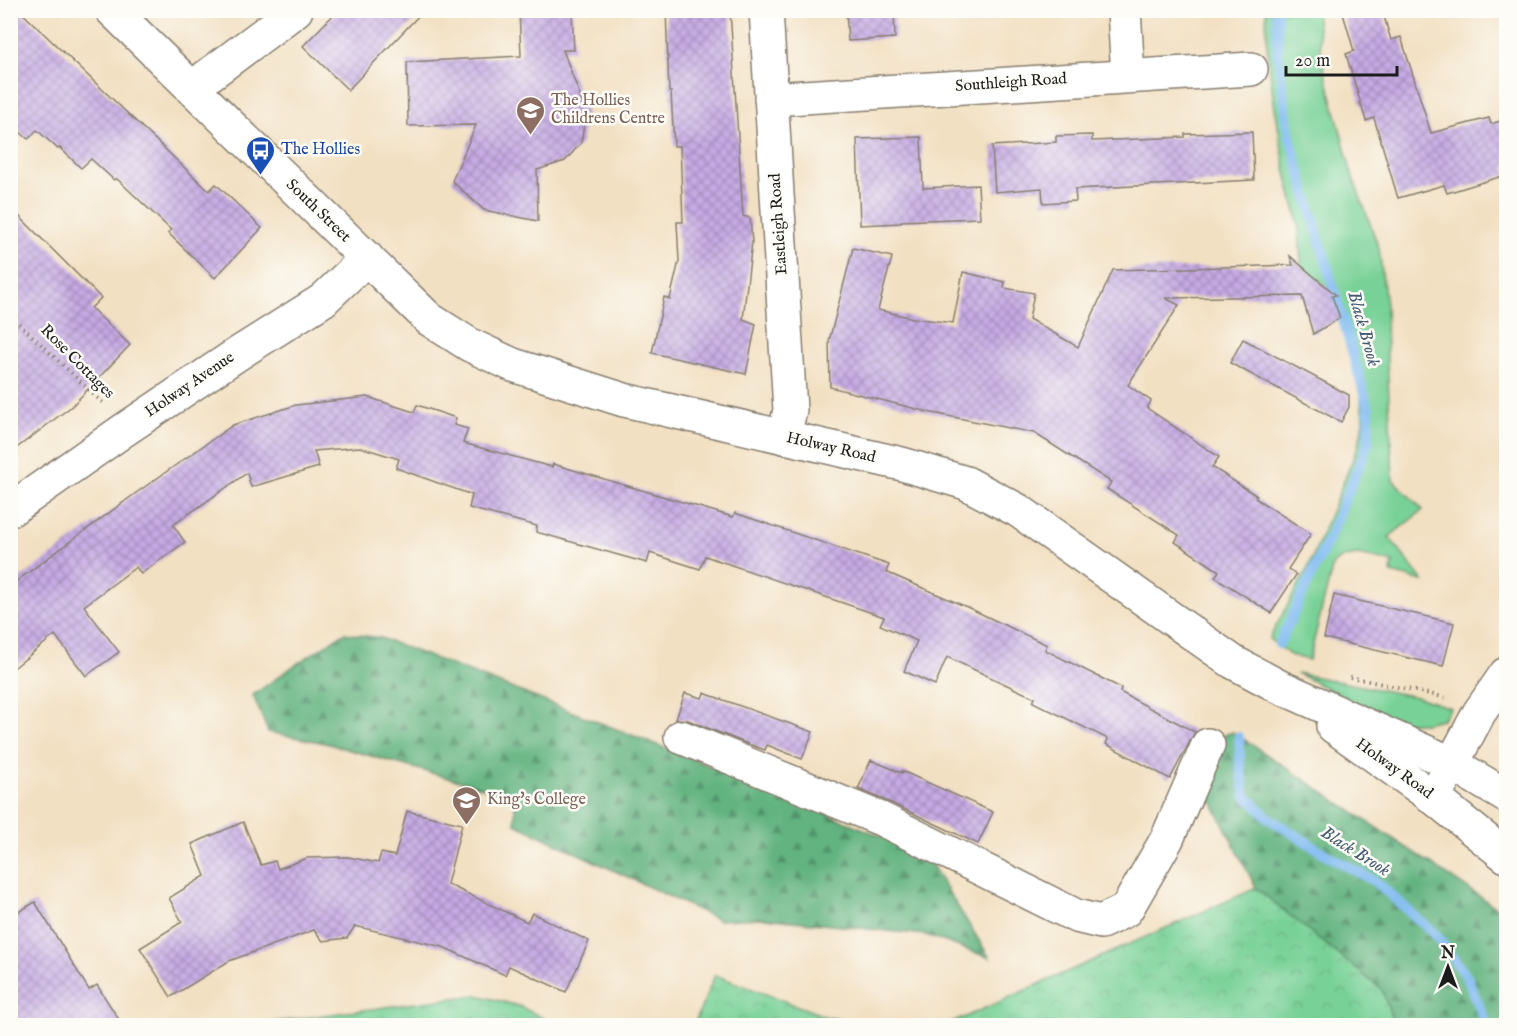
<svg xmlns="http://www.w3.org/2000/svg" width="1517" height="1036" font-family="'IM FELL English',serif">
<defs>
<pattern id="forest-firs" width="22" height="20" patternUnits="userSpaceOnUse" patternTransform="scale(1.5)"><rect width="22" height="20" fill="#62b37f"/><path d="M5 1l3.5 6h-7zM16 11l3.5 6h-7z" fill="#509167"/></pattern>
<pattern id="park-crowns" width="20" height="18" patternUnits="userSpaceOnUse" patternTransform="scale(1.5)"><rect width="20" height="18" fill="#78d196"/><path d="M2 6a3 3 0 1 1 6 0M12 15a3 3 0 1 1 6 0" fill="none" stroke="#67b381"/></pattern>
<pattern id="building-cross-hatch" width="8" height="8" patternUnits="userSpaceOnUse" patternTransform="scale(1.5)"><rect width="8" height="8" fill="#c6aae4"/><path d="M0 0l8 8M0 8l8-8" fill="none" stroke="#a08ab8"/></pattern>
</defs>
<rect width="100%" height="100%" fill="#fdfcf7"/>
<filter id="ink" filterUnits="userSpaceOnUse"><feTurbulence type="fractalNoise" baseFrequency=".0167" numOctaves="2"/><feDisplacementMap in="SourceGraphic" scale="12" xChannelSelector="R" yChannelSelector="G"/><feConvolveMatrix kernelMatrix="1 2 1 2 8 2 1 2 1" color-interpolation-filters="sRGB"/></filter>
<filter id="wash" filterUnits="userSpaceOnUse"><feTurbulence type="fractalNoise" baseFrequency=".008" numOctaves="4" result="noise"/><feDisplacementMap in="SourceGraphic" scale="24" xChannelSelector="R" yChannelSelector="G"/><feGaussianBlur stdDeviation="1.35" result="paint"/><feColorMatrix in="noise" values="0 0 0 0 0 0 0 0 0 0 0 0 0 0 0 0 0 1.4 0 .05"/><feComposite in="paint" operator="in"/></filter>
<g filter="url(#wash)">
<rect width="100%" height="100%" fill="#f2e0c2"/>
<g fill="#78d196" stroke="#4a7659" stroke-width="1.5">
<polygon points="1266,11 1316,11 1322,61 1352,175 1379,248 1386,305 1387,360 1393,480 1423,510 1389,537 1423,581 1391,573 1393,562 1358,555 1345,557 1333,564 1309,660 1290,655 1269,639 1308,568 1357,449 1361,435 1363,420 1361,399 1340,318 1331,291 1301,265 1299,225 1286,173 1273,96 1267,45"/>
<polygon points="1296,673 1417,697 1451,708 1442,719 1424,723 1398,723"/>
</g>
<g fill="url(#forest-firs)" stroke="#3f684e" stroke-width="1.5">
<polygon points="344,633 381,638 441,661 678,753 925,854 990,958 926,935 764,918 719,920 515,824 515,801 481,787 325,743 268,732 253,695 292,667"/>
<polygon points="1233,732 1506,914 1506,1025 1394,1025 1382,990 1256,888 1204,786 1218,737"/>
</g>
<g fill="url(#park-crowns)" stroke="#4a7659" stroke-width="1.5">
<polygon points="1256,888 1382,990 1394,1025 947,1025"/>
<polygon points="715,975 827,1017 872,1025 694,1025"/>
<polygon points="477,995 519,1006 557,1025 249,1025"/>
</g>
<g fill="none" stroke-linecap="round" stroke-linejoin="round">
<g stroke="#7fbaf1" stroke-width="10">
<polyline points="1277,10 1278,55 1290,137 1369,410 1368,444 1329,538 1279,644"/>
<polyline points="1239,737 1240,764 1245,795 1270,819 1327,855 1376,882 1436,935 1467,977 1487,1026"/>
</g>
</g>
<g id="blocks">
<g fill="url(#building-cross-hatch)">
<polygon points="10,10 19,10 209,191 216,184 262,228 215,278 168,233 171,230 116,178 114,180 91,159 81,168 60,148 58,149 37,130 28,139 10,123"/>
<polygon points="338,10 424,10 348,90 303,46"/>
<polygon points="519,10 572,10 574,50 563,50 586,112 581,143 565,161 537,170 538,221 484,210 452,181 476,125 408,126 407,62 521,56"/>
<polygon points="666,10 730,10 743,216 750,218 752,242 743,319 756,324 746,374 652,353 664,297 670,299 679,261 677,222 683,222 680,146 674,146 671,92 669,92"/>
<polygon points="846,10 894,10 895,38 848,41"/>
<polygon points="1342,10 1382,10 1391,40 1401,37 1431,133 1489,118 1491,124 1506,119 1506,175 1447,193 1444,185 1398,198 1374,118 1366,121 1346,54 1354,51"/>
<polygon points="1252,132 1254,180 1075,189 1076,201 1043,203 1042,188 995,192 992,146 1056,142 1056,136 1092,135 1092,141 1185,137 1185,134"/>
<polygon points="921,137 923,188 978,185 980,218 901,221 901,223 860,225 857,139"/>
<polygon points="10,207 101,298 91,308 130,345 72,406 10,453"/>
<polygon points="853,248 892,257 878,310 913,318 953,323 963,272 1005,282 1004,288 1034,293 1029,319 1078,347 1113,270 1293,265 1290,256 1336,295 1332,296 1340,318 1313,334 1302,296 1165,298 1179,305 1128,385 1151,401 1147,408 1219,457 1212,467 1257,496 1255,498 1311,534 1288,569 1296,575 1271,613 1215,577 1219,571 1175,542 1179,535 1107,489 1111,482 1034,433 928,412 830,387 829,341"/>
<polygon points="1243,339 1349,395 1349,407 1341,422 1230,363"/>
<polygon points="367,397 414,412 417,405 456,418 454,425 468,429 463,443 552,467 553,464 733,517 735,513 889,565 886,572 969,608 1047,645 1045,650 1121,688 1120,692 1195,732 1170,779 1106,744 1108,739 1033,702 1035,698 947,657 935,685 904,671 917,641 880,625 884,617 705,556 700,569 650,553 647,563 536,532 537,526 469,508 472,495 396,468 399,459 360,447 314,451 319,467 251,487 247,473 173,525 185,542 141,574 136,567 84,606 119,652 86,676 55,635 10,671 10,586 136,493 233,425 296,405"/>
<polygon points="1334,595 1454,623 1443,666 1324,638"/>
<polygon points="685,693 702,698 704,693 813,732 802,759 767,745 765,750 748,744 688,720 676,719"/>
<polygon points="871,760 902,773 902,771 993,812 978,844 889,802 858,789"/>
<polygon points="407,811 462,824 447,884 527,922 532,913 589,941 566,992 509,966 505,975 443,947 355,926 347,938 323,941 314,930 229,961 171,997 140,948 182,922 169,898 205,876 192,844 243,822 261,865 275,861 278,869 307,858 348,857 378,863 381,853 395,856"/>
<polygon points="35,902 89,990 97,985 123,1026 10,1026 10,917"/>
</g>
</g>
</g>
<g filter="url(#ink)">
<use href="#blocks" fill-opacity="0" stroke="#877e6f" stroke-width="1.5"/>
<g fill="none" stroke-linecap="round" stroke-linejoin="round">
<defs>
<g id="minor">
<polyline points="112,10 429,319 470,345 513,365 624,400 902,464 966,483 1019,511 1233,662 1278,686 1451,763 1506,796"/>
<polyline points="766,10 790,410 784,437"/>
<polyline points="1124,10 1128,76"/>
<polyline points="192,89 205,78 296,10"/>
<polyline points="771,99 1251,69"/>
<polyline points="10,510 124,430 236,355 323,300 367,258"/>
<polyline points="1333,726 1434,798 1506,856"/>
<polyline points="681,737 881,819 1076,916 1101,922 1126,910 1167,839 1208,745"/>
<polyline points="1442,783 1479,713 1506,674"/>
</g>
</defs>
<use href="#minor" stroke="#877e6f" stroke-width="36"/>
<g stroke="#877e6f" stroke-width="4" stroke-dasharray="1.5 4.5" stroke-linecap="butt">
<polyline points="10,315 103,403"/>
<polyline points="1350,677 1448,698"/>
</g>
<use href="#minor" stroke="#fff" stroke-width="33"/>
</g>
</g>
<defs>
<symbol id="school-pin" viewBox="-11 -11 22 30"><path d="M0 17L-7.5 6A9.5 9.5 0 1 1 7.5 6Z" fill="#8d6e63" stroke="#fdfcf7"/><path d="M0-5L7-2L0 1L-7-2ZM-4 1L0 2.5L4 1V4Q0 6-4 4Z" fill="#fff"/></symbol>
<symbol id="bus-pin" viewBox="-11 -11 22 30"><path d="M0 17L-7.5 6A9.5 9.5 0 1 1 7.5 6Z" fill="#1a4fb4" stroke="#fdfcf7"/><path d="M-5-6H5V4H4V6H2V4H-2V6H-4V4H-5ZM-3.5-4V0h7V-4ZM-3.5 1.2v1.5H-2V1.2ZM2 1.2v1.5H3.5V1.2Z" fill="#fff"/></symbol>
</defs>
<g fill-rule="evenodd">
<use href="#school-pin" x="514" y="94" width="33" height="45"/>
<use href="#bus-pin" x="244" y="134" width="33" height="45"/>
<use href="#school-pin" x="450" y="784" width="33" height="45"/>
</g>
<g text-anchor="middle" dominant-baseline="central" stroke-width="5" stroke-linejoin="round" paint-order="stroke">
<g font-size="16" fill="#1c1c1c" stroke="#fdfcf7">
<text transform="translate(1011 83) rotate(-4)">Southleigh Road</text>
<text transform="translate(318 211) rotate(44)">South Street</text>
<text transform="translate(779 224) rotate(-94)">Eastleigh Road</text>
<text transform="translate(77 362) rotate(45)">Rose Cottages</text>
<text transform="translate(190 385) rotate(-34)">Holway Avenue</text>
<text transform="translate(831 448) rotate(13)">Holway Road</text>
<text transform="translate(1394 769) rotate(36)">Holway Road</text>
</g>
<g font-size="16" fill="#785e54" stroke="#fdfcf7" text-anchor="start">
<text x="551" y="101">The Hollies<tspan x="551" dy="18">Childrens Centre</tspan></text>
<text x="487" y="800">King's College</text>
</g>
<g font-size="16" fill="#164399" stroke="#fdfcf7" text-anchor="start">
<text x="281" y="150">The Hollies</text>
</g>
<g font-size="18" font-style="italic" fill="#445b71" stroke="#fdfcf7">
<text transform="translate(1363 329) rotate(74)">Black Brook</text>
<text transform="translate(1355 852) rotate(32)">Black Brook</text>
</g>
</g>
<rect width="1517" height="1036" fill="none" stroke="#fdfcf7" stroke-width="36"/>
<g transform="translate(1448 967)" stroke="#fdfcf7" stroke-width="4.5" paint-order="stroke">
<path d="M0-4.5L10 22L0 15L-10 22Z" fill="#1c1c1c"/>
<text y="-9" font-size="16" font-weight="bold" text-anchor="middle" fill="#1c1c1c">N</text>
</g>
<path d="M1286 66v9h111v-9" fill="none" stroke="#1c1c1c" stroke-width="3"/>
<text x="1295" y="66" font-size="18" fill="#1c1c1c" stroke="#fdfcf7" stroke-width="4.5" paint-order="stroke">20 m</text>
</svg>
